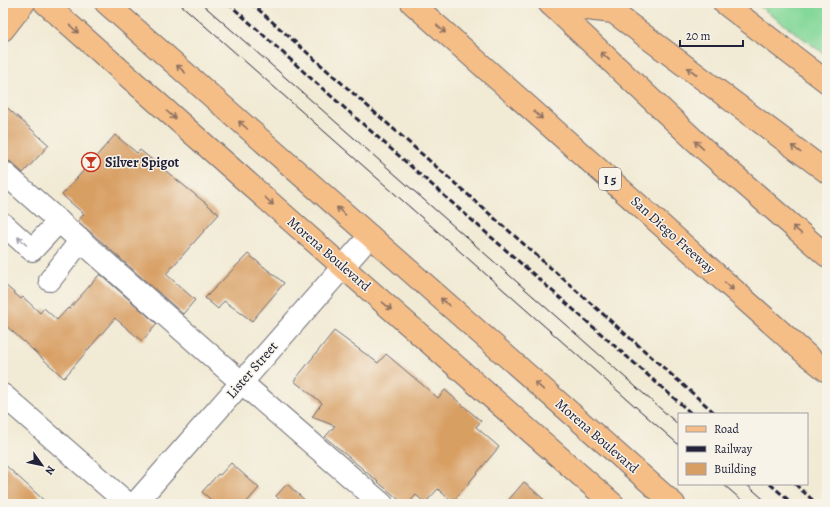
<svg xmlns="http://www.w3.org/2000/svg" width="830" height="507" font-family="Alegreya,serif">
<rect width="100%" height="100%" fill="#f7f3e8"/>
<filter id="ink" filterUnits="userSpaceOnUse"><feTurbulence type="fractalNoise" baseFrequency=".025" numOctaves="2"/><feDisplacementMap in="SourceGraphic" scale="8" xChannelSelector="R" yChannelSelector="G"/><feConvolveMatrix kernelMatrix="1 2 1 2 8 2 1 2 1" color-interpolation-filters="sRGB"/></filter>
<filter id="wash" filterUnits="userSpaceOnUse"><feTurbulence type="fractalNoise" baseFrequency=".012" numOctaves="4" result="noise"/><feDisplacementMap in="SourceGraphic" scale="16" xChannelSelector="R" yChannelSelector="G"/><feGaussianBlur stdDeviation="0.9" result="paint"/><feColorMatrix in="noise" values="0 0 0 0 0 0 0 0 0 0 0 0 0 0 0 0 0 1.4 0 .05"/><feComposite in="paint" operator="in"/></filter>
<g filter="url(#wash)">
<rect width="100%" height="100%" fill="#f1ead4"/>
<polygon fill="#84d89a" stroke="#537d6a" points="755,3 827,3 827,56"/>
<g id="blocks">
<g fill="#d89f64">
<polygon points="3,104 49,145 23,173 11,162 3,160"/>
<polygon points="115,135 137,153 140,150 219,214 166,274 195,300 183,314 78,221 84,214 62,195"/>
<polygon points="248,254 284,283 252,321 224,301 218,309 205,298"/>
<polygon points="100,274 157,324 142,341 115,318 64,378 3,323 3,283 21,299 23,297 40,313 44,308 57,320 68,308 69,309"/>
<polygon points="334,331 378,363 386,354 438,398 445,390 481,421 476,427 499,447 455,499 454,498 451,501 438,489 425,503 416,495 408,504 404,504 325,437 335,426 312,417 322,403 294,381"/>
<polygon points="3,463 48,504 3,504"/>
<polygon points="231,463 259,488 245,504 216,504 202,492 218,474 220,475"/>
<polygon points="524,482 549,504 505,504"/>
<polygon points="287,484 309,504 284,504 276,496"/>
</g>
</g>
</g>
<g filter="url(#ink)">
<use href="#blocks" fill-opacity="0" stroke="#6a6871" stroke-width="1"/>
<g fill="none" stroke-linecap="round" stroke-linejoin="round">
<defs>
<g id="minor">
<polyline points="3,172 241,382 382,504"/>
<polyline points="3,224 32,250 59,221"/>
<polyline points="50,280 81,240"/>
<polyline points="3,395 128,504"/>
<polyline points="135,504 370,236"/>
</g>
<g id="major">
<polyline points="45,3 343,267 613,504"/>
<polyline points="106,3 674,504"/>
<polyline points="724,3 827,82"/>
<polyline points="3,30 24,3"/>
</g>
<g id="highway">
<polyline points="412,3 807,355 827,371"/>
<polyline points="549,3 703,148 827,256"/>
<polyline points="551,5 613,12 827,172"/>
</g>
</defs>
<use href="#minor" stroke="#6a6871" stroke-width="24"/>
<use href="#major" stroke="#6a6871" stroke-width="24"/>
<use href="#highway" stroke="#6a6871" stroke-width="24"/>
<polyline stroke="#6a6871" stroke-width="2.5" stroke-dasharray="1 3" stroke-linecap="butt" points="826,3 826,16 827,19"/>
<use href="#minor" stroke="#fff" stroke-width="22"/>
<use href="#major" stroke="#f6be87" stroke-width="22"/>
<use href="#highway" stroke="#f6be87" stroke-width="22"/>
<g stroke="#22223b" stroke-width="1">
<polyline points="179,3 679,445"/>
<polyline points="201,3 679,425"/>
<polyline points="723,484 746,504"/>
<polyline points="746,484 769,504"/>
</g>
<g stroke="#22223b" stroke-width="3" stroke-dasharray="6 3" stroke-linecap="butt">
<polyline points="228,3 314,81 692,414"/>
<polyline points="251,3 716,414"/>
<polyline points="770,484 793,504"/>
<polyline points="795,484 817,504"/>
</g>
</g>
<defs><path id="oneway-shaft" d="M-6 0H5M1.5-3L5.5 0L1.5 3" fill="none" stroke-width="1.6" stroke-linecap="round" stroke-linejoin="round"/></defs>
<g stroke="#8c7061">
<use href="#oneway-shaft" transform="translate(74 29) rotate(42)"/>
<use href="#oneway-shaft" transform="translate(441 29) rotate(42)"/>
<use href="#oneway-shaft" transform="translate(605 56) rotate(-137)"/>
<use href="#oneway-shaft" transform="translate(181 69) rotate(-138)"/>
<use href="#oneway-shaft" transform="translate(692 71) rotate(-143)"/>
<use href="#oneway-shaft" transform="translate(171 115) rotate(42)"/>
<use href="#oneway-shaft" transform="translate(538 115) rotate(42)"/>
<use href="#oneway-shaft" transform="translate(243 125) rotate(-138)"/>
<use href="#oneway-shaft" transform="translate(699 145) rotate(-137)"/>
<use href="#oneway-shaft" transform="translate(796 149) rotate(-143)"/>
<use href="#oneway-shaft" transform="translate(269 201) rotate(42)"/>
<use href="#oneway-shaft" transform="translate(341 211) rotate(-139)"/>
<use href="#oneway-shaft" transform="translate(797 230) rotate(-139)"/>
<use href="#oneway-shaft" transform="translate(729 286) rotate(42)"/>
<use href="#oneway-shaft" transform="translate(445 302) rotate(-139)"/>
<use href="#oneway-shaft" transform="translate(387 306) rotate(41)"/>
<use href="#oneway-shaft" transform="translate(539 386) rotate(-139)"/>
</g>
<use stroke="#9c9ca7" href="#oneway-shaft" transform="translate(22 241) rotate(-138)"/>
</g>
<defs>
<symbol id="bar-ring" viewBox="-11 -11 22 22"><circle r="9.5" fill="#f7f3e8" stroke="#c8321e" stroke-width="1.5"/><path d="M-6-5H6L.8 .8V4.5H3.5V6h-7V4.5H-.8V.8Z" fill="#c8321e"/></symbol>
</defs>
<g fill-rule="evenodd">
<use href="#bar-ring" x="80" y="151" width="22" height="22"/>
</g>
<g text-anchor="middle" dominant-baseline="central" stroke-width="3" stroke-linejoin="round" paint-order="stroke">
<rect fill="#f7f3e8" stroke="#62616f" stroke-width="1" x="599" y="168" width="22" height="22" rx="3"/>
<g font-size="13" font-weight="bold" fill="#22223b">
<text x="610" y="179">I 5</text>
</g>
<g font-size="14" font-weight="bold" fill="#22223b" stroke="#f7f3e8" text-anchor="start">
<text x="105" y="162">Silver Spigot</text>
</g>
<g font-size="14" fill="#22223b" stroke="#f7f3e8">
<text transform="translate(673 235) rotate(42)">San Diego Freeway</text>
<text transform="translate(329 254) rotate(41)">Morena Boulevard</text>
<text transform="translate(252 370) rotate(-49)">Lister Street</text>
<text transform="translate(597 436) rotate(41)">Morena Boulevard</text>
</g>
</g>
<rect width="830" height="507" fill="none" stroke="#f7f3e8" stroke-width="16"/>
<rect x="678" y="413" width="130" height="72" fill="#f7f3e8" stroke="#a29fa3"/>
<rect x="686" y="426" width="20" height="6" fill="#f6be87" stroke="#a29fa3"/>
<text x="714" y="433" font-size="12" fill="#22223b">Road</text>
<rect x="686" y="446" width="20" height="6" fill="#22223b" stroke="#a29fa3"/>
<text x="714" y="453" font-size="12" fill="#22223b">Railway</text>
<rect x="686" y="463" width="20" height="12" fill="#d89f64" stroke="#a29fa3"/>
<text x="714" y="473" font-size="12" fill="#22223b">Building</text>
<g transform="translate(42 465) rotate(123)" stroke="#f7f3e8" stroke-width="3" paint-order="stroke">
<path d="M0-3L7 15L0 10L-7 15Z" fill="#22223b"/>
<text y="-6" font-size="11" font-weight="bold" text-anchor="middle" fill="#22223b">N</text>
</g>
<path d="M680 40v6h63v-6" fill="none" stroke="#22223b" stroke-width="2"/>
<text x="686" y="40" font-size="12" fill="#22223b" stroke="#f7f3e8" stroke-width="3" paint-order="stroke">20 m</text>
</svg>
